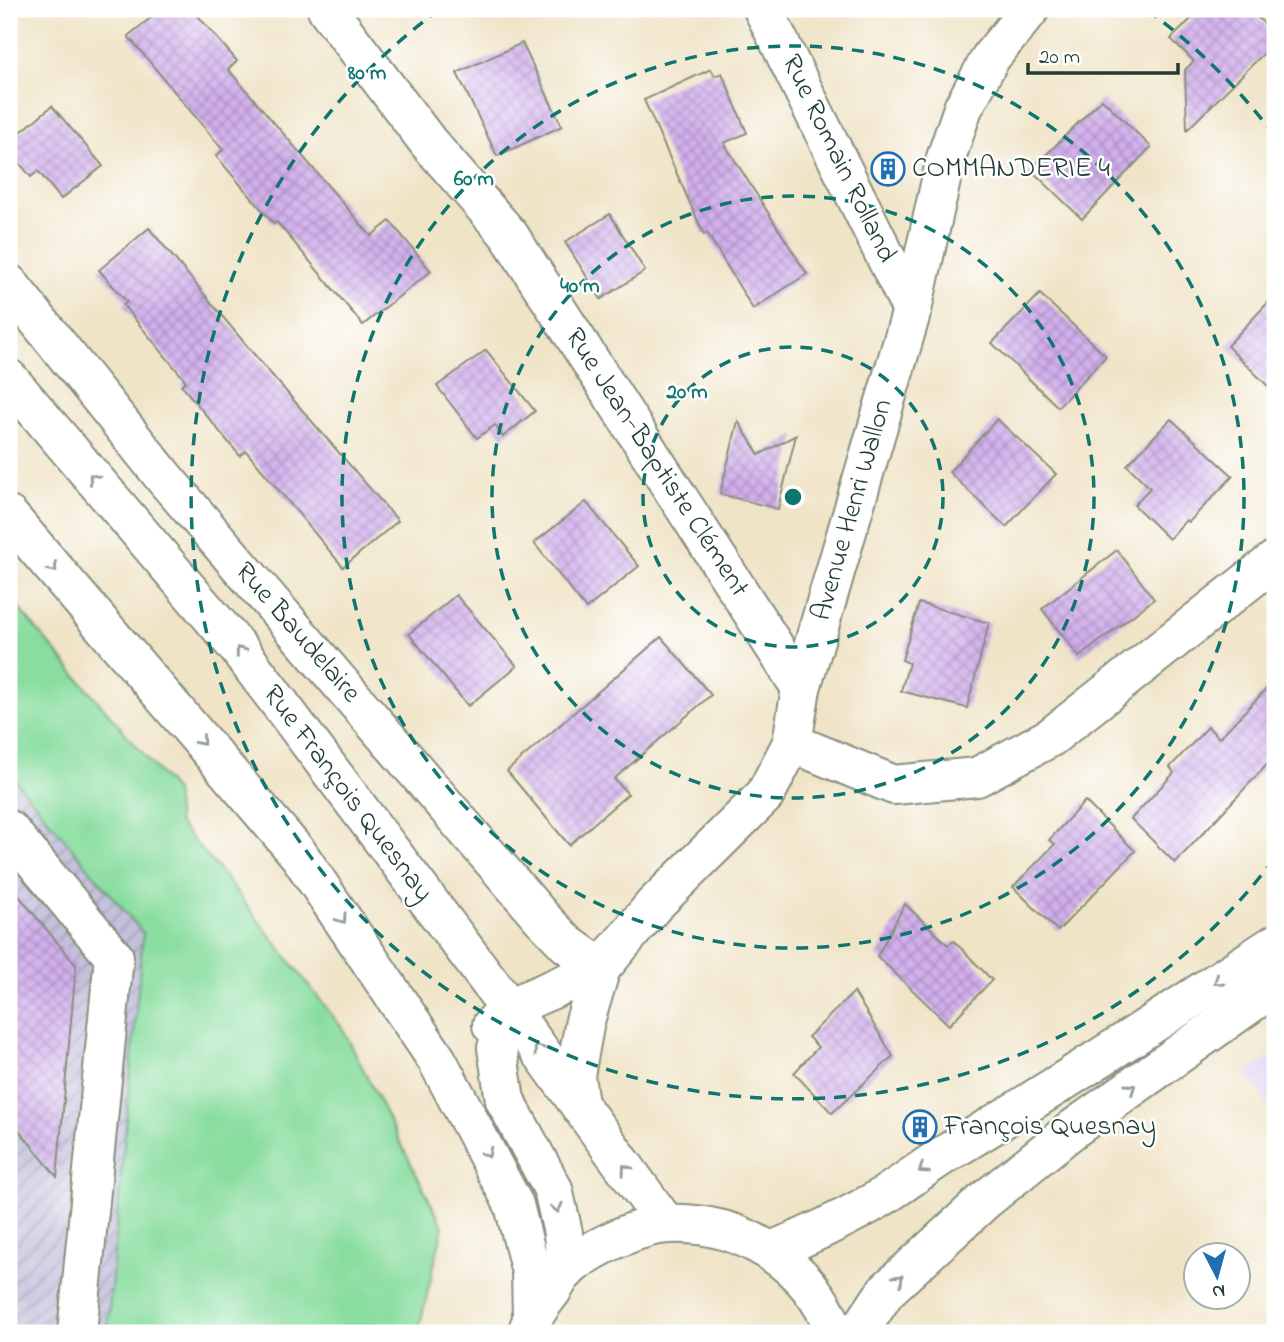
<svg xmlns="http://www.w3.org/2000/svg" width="1284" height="1342" font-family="'Indie Flower',sans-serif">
<defs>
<pattern id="industrial-furrows" width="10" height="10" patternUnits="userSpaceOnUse" patternTransform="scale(1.75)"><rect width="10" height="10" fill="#c4c0db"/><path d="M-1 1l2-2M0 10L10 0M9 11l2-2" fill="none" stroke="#9f9db2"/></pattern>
<pattern id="building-cross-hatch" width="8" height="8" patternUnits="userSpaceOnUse" patternTransform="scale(1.75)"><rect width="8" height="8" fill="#d2afed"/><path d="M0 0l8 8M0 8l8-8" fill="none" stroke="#aa90c1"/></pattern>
</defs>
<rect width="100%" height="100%" fill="#fff"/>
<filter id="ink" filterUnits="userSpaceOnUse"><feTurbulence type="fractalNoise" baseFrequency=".0143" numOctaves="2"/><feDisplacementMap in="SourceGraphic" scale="14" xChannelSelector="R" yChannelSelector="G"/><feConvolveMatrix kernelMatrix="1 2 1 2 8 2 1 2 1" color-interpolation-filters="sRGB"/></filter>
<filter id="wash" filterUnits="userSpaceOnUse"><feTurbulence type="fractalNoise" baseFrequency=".00686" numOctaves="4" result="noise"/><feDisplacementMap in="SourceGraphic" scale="28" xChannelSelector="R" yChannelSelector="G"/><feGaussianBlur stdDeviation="1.57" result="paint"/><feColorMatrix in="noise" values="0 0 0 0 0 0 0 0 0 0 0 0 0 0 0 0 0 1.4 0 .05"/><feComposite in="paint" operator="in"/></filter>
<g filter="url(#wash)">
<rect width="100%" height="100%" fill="#f0e4c7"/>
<polygon fill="#e0d4f4" points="1275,1052 1275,1118 1248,1073"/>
<polygon fill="url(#industrial-furrows)" points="9,773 143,933 107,1333 9,1333"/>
<polygon fill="#89dd9f" stroke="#548d6a" stroke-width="2" points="9,597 175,791 178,823 219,870 343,1029 443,1227 418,1333 107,1333 143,933 9,773"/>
<g id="blocks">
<g fill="url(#building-cross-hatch)">
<polygon points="162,9 192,9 237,61 228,69 371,236 390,221 431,271 363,325 277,222 274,224 216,156 223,150 128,36"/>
<polygon points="1201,9 1249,9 1275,34 1275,42 1187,130 1185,70 1194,61 1171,39"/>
<polygon points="522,43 562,126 497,156 457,73"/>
<polygon points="711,69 715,76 722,73 747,133 724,143 807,274 753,309 707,233 704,235 644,100"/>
<polygon points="1102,99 1151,147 1082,219 1031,170"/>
<polygon points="52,106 103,166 61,199 38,171 31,177 9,150 9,142"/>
<polygon points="610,214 645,271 601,299 565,242"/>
<polygon points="149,228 252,352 398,521 343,567 246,451 240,456 181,385 186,381 123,305 127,302 99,270"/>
<polygon points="1040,294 1106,356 1058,407 992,343"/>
<polygon points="1275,295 1275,393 1227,346"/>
<polygon points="486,350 535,411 503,437 495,425 477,438 437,386"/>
<polygon points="997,419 1056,474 1006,527 949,472"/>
<polygon points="1171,419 1233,476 1189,522 1186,520 1169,539 1134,505 1150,488 1127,465"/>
<polygon points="738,421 759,455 796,435 778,509 720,494"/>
<polygon points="586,502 639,566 586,609 534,543"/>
<polygon points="1117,550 1154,599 1079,657 1042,609"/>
<polygon points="456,595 517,666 468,706 409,634"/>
<polygon points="919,603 989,623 967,708 901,691 909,663 902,660"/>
<polygon points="661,637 711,695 614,779 628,794 569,845 507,771"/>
<polygon points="1275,680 1275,756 1175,863 1131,819 1174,773 1170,767 1208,727 1219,738"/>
<polygon points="1085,801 1135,851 1058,931 1013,887 1055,844 1049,840"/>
<polygon points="9,884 76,965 57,1177 9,1118"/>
<polygon points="905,904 948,945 954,941 992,980 949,1025 877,956"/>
<polygon points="854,992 893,1056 832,1113 794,1073 818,1047 808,1037"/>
</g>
</g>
</g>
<g filter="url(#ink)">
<use href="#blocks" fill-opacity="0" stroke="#88907e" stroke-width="2"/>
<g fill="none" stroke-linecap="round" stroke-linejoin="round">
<defs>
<g id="minor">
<polyline points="327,9 428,142 509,235 801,688"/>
<polyline points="763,9 912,310"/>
<polyline points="9,284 166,480 542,918 567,944 601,968"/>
<polyline points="9,379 238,648 509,1008 666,1224"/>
<polyline points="9,516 299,855 437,1060 514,1205 531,1272 532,1317"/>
<polyline points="792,743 894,785 977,777 1051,737 1275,560"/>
<polyline points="9,830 114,957 77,1333"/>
<polyline points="509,1008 497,1048 505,1100 553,1189 563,1233 566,1271"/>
<polyline points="492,1025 509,1008 601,968"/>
<polyline points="579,1104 575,1075 585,1021 601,968 654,905 765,795 792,743 801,688 912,310 946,158 963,108 991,57 1030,9"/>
</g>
<g id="major">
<path d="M 771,1251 C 806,1237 840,1221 872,1203 C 900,1187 925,1166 952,1150 C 1062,1084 1168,1014 1275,944"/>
<path d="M 527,1333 C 532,1317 540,1306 551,1292 C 556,1285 560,1276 566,1270 C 589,1249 637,1226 668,1224 C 740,1220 811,1264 835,1333"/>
<polyline points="858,1333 886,1291 984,1201 1073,1129 1275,986"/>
</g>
</defs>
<use href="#minor" stroke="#88907e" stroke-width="42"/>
<use href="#major" stroke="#88907e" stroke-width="42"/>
<use href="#minor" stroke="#fff" stroke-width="38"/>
<use href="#major" stroke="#fff" stroke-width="38"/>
</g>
<defs><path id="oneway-chevron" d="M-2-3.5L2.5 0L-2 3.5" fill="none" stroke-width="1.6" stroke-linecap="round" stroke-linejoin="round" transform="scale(1.75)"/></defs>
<g stroke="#8f9e9a">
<use href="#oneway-chevron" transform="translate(93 478) rotate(-130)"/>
<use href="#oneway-chevron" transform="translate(53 568) rotate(50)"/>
<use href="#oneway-chevron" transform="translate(240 651) rotate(-128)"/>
<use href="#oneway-chevron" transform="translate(201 741) rotate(49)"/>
<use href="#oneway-chevron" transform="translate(342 919) rotate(56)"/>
<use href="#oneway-chevron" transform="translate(1218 981) rotate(147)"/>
<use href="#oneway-chevron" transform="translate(538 1049) rotate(-126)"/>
<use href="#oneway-chevron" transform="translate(1131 1088) rotate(-35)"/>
<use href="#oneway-chevron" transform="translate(487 1153) rotate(63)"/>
<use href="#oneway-chevron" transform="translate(626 1169) rotate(-126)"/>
<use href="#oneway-chevron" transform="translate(923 1169) rotate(146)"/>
<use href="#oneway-chevron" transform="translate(557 1208) rotate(77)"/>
<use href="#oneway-chevron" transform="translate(899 1279) rotate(-44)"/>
</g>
</g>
<g fill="none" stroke="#0f766e" stroke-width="3.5" stroke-dasharray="12 9">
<circle cx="793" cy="497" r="150"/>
<circle cx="793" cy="497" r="301"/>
<circle cx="793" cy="497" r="451"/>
<path d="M1274 859A602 602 0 1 1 439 10M1147 10A602 602 0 0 1 1274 135"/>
</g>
<defs>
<symbol id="building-ring" viewBox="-11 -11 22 22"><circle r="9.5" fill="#fff" stroke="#1f6fb2" stroke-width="1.5"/><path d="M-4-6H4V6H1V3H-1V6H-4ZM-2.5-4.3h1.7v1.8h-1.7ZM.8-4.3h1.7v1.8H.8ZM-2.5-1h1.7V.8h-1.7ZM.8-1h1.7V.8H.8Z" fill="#1f6fb2"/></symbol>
</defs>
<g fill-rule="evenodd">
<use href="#building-ring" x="869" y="150" width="38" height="38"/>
<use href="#building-ring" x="901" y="1108" width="38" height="38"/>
</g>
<g text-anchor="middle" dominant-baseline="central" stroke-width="5" stroke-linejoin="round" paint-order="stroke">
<g font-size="28" fill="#1f3d34" stroke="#fff">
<text transform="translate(838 159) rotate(64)">Rue Romain Rolland</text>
<text transform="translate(656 463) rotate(57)">Rue Jean-Baptiste Clément</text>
<text transform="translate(853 510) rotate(-74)">Avenue Henri Wallon</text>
<text transform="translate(297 633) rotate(49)">Rue Baudelaire</text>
<text transform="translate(347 794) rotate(53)">Rue François Quesnay</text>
</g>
<g font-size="28" fill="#1f3d34" stroke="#fff" text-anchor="start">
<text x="912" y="169">COMMANDERIE 4</text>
<text x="944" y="1127">François Quesnay</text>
</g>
</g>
<circle cx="793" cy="497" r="10" fill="#0f766e" stroke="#fff" stroke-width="3.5"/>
<g font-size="21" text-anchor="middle" font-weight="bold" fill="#0f766e" stroke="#fff" stroke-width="5" stroke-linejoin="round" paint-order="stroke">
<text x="367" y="79">80 m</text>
<text x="474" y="185">60 m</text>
<text x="580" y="292">40 m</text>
<text x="687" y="398">20 m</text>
</g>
<rect width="1284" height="1342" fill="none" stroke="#fff" stroke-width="35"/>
<g transform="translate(1217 1276) rotate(174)"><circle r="33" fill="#ffffff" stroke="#a5b1ae" stroke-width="2"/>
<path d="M0-5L12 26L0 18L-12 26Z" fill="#1f6fb2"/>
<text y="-10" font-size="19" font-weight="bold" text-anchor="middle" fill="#1f3d34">N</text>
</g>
<path d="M1028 63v10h150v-10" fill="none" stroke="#1f3d34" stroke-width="3.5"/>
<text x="1039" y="63" font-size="21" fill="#1f3d34" stroke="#ffffff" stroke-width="5" paint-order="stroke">20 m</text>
</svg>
